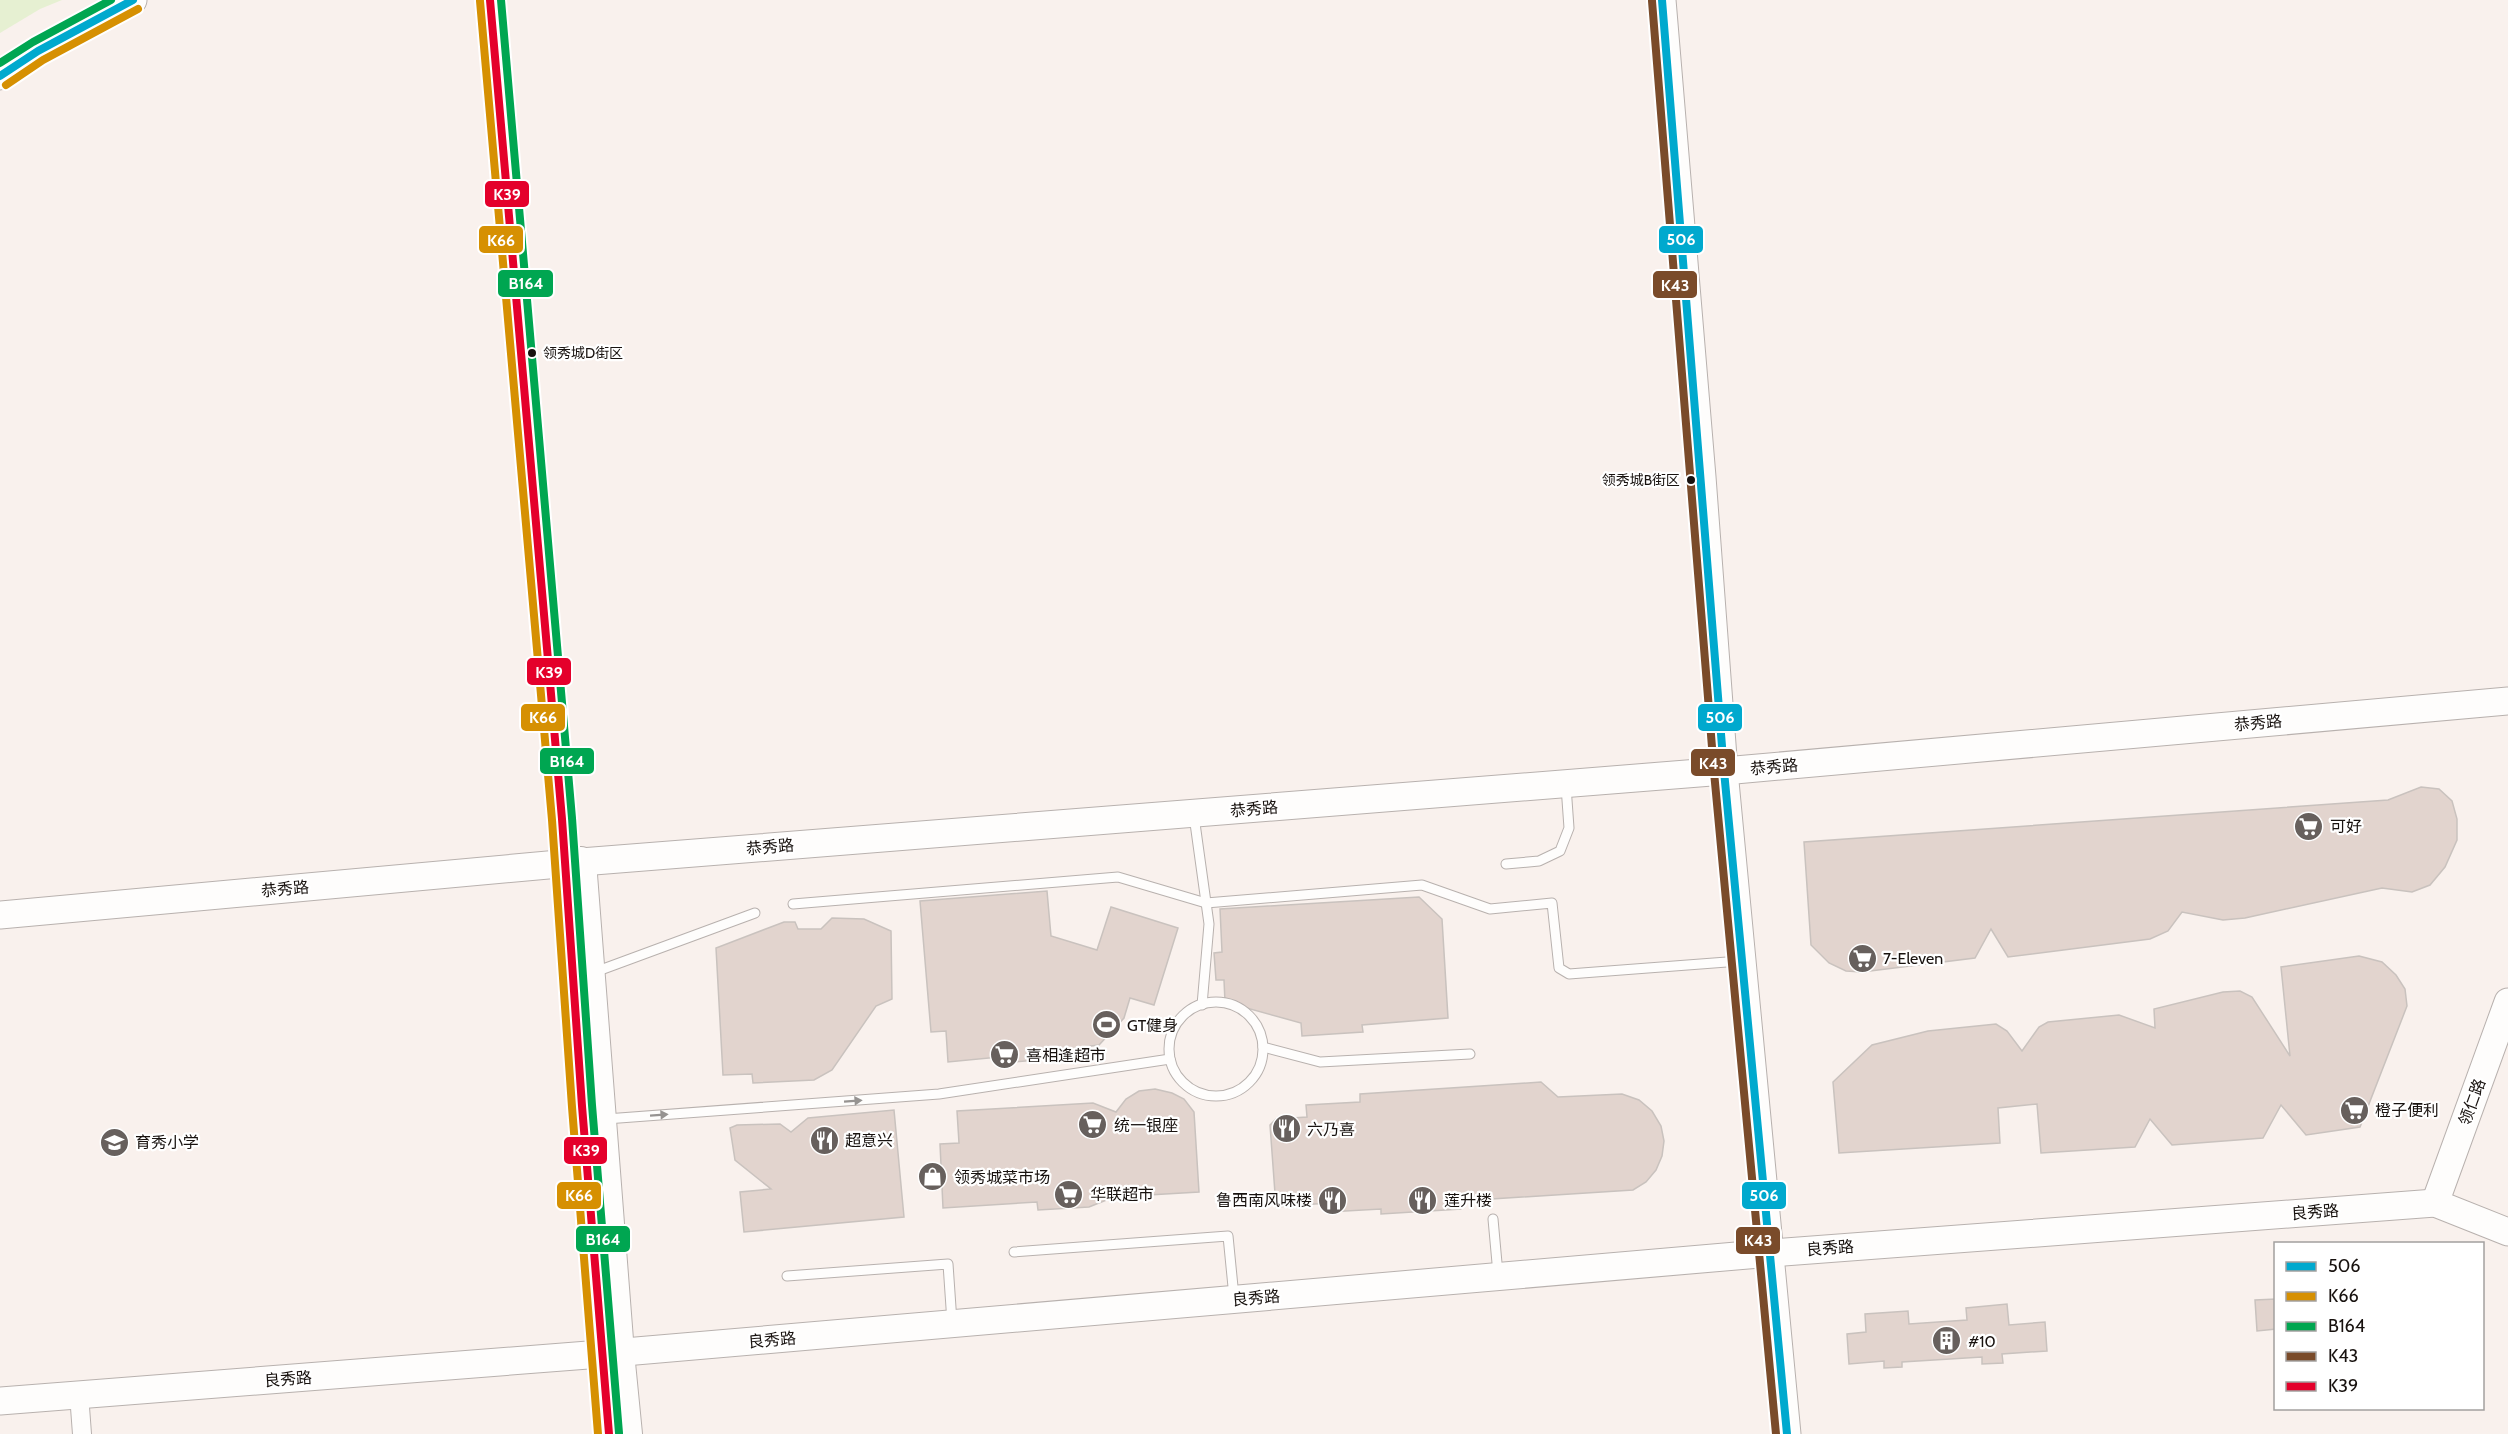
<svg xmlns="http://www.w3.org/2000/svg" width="2508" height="1434" font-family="Cabin,'Noto Sans SC',sans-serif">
<rect width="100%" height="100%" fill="#f9f1ed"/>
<polygon fill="#e6f0d2" points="0,0 62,0 40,9 0,33"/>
<g fill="#e2d4ce" stroke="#c9c2be" stroke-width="1.5">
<polygon points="2421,787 2439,789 2452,801 2457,819 2457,840 2445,867 2430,885 2412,892 2382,888 2245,918 2223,920 2182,912 2168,931 2150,939 2008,957 1991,929 1975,958 1862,972 1846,971 1829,963 1811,945 1804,842 2388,800"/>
<polygon points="1047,891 1051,936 1097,950 1111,907 1178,928 1154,1005 1130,998 1124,1018 1099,1045 1075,1048 1075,1052 1049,1054 1050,1059 1000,1063 999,1057 948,1062 946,1031 931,1032 920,901"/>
<polygon points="1419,897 1442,919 1448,1018 1362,1025 1363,1032 1302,1036 1301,1023 1225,1002 1224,980 1216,980 1214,953 1222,952 1220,909"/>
<polygon points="832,918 864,919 891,931 892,999 876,1006 832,1070 814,1080 753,1083 752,1074 723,1075 716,948 784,922 795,922 798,929 821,929"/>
<polygon points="2359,956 2382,962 2396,975 2405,989 2407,1006 2360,1127 2306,1135 2281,1105 2263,1138 2172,1145 2150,1119 2135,1147 2041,1153 2037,1104 1998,1108 2000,1143 1839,1153 1833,1082 1872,1045 1928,1031 1996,1024 2007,1031 2022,1051 2039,1027 2048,1022 2119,1015 2155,1028 2154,1009 2223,992 2240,991 2252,997 2290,1056 2281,967"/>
<polygon points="1541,1082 1558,1097 1622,1094 1639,1100 1652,1111 1661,1126 1664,1141 1662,1156 1656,1170 1646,1182 1633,1190 1461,1201 1461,1209 1381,1214 1381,1209 1328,1212 1328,1203 1276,1207 1270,1125 1276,1119 1307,1117 1306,1105 1360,1102 1360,1094"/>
<polygon points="1155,1089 1172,1093 1184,1099 1194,1112 1199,1192 1114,1197 1089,1207 1038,1210 1037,1202 943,1208 940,1144 959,1143 957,1111 1093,1103 1116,1112 1126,1099 1139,1091"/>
<polygon points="894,1110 904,1217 744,1232 740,1192 771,1189 735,1160 730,1128 737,1125 780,1124 791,1132 808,1118"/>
<polygon points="2276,1299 2276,1329 2257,1331 2255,1300"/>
<polygon points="2007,1304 2009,1325 2045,1322 2047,1351 2002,1354 2003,1363 1982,1364 1982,1357 1902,1362 1902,1367 1884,1368 1884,1361 1849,1364 1847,1334 1866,1332 1865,1314 1908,1311 1909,1324 1967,1320 1966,1308"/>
</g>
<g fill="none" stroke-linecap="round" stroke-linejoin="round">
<defs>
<g id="lane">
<polyline points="1194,816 1209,924 1202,1005"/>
<polyline points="1506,864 1539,861 1560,851 1569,828 1566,786"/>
<polyline points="793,904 1118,877 1206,903 1422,885 1490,909 1552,903 1559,968 1569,974 1740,961"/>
<polyline points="595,972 755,913"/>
<circle cx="1216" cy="1049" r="47"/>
<polyline points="1263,1047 1320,1062 1470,1054"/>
<polyline points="606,1119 939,1094 1170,1059"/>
<polyline points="1493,1219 1498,1274"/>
<polyline points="1014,1252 1228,1236 1234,1297"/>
<polyline points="787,1276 948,1264 952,1322"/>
</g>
<polyline id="street" points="79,1394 82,1434"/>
<g id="secondary">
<polyline points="490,0 566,864"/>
<polyline points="1662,0 1702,477 1724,771 1787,1434"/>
<polyline points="0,76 38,51 133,0"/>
<polyline points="0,915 581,862 1724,771 2508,701"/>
<polyline points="2435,1203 2508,1002"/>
<polyline points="0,1401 601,1354 1771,1253 2435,1203 2508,1232"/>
</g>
<polyline id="primary" points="581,862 619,1353 627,1434"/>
</defs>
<use href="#lane" stroke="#b8b1ae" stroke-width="11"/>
<use href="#street" stroke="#b8b1ae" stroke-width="20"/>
<use href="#secondary" stroke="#b8b1ae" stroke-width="29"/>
<use href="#primary" stroke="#b8b1ae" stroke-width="32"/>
<use href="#lane" stroke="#fefdfc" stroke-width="9"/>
<use href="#street" stroke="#fefdfc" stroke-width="18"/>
<use href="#secondary" stroke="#fefdfc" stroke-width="27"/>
<use href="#primary" stroke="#fefdfc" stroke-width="30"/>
<defs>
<g id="bus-1">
<polyline points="1662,0 1724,771 1787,1434"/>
<polyline points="0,76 38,51 133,0"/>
</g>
<g id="bus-2">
<polyline points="480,1 552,820 572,1107 598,1434"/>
<polyline points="6,85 43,60 138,9"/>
</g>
<g id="bus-3">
<polyline points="501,0 572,818 592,1105 619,1433"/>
<polyline points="0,63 33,42 111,0"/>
</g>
<polyline id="bus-4" points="1652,1 1714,772 1776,1434"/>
<polyline id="bus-5" points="490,0 562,819 582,1106 609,1434"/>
</defs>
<use href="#bus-1" stroke="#fff" stroke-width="12"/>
<use href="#bus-2" stroke="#fff" stroke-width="12"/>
<use href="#bus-3" stroke="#fff" stroke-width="12"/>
<use href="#bus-4" stroke="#fff" stroke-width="12"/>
<use href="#bus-5" stroke="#fff" stroke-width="12"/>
<use href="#bus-1" stroke="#00a9ce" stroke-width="8"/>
<use href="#bus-2" stroke="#d69002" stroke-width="8"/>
<use href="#bus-3" stroke="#00a651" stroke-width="8"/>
<use href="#bus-4" stroke="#7a4b2a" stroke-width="8"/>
<use href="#bus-5" stroke="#e4002b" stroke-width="8"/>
</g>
<defs><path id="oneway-solid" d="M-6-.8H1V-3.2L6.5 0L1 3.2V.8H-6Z" transform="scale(1.5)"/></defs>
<g fill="#969391">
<use href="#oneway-solid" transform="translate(853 1101) rotate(-4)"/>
<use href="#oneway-solid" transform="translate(659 1115) rotate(-4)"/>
</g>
<defs>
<symbol id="supermarket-disc" viewBox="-11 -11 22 22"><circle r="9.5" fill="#67605d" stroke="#fff"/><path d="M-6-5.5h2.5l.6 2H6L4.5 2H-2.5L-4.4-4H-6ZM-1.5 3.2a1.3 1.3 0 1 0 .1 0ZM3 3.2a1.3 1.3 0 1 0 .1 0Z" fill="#fff"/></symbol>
<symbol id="stadium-disc" viewBox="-11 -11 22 22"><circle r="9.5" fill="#67605d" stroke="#fff"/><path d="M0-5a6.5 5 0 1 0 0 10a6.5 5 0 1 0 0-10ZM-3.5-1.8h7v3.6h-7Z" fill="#fff"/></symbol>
<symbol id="restaurant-disc" viewBox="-11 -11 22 22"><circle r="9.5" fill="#67605d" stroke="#fff"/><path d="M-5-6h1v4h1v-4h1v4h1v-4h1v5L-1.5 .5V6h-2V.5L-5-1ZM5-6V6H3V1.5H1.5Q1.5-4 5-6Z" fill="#fff"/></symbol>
<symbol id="school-disc" viewBox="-11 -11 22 22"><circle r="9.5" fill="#67605d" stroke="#fff"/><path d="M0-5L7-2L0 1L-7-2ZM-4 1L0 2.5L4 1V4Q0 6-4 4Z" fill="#fff"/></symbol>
<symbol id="shop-disc" viewBox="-11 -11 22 22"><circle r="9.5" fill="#67605d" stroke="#fff"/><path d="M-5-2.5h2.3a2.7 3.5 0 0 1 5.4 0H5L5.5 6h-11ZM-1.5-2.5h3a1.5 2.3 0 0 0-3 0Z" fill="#fff"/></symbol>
<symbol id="building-disc" viewBox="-11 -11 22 22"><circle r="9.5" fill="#67605d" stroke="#fff"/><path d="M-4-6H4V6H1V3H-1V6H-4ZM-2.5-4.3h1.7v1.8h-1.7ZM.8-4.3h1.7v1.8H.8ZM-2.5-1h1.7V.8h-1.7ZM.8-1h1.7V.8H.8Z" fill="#fff"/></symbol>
</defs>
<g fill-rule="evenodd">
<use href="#supermarket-disc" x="2292" y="810" width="33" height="33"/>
<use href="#supermarket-disc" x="1846" y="942" width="33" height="33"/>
<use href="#stadium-disc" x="1090" y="1008" width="33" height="33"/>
<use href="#supermarket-disc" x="988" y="1038" width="33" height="33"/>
<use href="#supermarket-disc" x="2338" y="1094" width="33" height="33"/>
<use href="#supermarket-disc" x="1076" y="1108" width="33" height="33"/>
<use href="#restaurant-disc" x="1270" y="1112" width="33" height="33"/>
<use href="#restaurant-disc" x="808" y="1124" width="33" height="33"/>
<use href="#school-disc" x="98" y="1126" width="33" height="33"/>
<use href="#shop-disc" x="916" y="1160" width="33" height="33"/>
<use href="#supermarket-disc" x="1052" y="1178" width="33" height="33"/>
<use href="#restaurant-disc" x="1316" y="1184" width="33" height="33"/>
<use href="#restaurant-disc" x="1406" y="1184" width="33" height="33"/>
<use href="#building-disc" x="1930" y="1324" width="33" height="33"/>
</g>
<g fill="#18120f" stroke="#fff" stroke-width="2">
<circle cx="532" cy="353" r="5"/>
<circle cx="1691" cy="480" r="5"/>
</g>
<g text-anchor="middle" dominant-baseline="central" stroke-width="4.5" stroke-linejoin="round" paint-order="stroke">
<g font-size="14" fill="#18120f" stroke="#fff" text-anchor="start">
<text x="543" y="353">领秀城D街区</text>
<text x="1680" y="480" text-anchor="end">领秀城B街区</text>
</g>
<g font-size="16" fill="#18120f" stroke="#fff">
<text transform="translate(2258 723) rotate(-5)">恭秀路</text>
<text transform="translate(1774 767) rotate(-5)">恭秀路</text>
<text transform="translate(1254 809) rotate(-5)">恭秀路</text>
<text transform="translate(770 847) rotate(-5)">恭秀路</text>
<text transform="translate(285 889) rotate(-5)">恭秀路</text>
<text transform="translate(2472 1102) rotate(-70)">领仁路</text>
<text transform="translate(2315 1212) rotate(-4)">良秀路</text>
<text transform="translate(1830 1248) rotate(-4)">良秀路</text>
<text transform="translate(1256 1298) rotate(-5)">良秀路</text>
<text transform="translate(772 1340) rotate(-5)">良秀路</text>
<text transform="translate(288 1379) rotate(-4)">良秀路</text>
</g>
<g font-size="16" fill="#18120f" stroke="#fff" text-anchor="start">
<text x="2330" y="826">可好</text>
<text x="1883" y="958">7-Eleven</text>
<text x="1127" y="1025">GT健身</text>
<text x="1026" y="1055">喜相逢超市</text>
<text x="2375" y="1110">橙子便利</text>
<text x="1114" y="1125">统一银座</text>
<text x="1307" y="1129">六乃喜</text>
<text x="845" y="1140">超意兴</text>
<text x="135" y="1142">育秀小学</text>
<text x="954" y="1177">领秀城菜市场</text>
<text x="1090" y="1194">华联超市</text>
<text x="1312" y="1200" text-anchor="end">鲁西南风味楼</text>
<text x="1444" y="1200">莲升楼</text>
<text x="1968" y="1341">#10</text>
</g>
</g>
<g stroke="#fff" stroke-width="2">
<rect x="484" y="180" width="46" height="28" rx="6" fill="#e4002b"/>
<rect x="1658" y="225" width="46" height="29" rx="6" fill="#00a9ce"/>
<rect x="478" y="225" width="46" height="29" rx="6" fill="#d69002"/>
<rect x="497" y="269" width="57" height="29" rx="6" fill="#00a651"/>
<rect x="1652" y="270" width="46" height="29" rx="6" fill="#7a4b2a"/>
<rect x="526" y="657" width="46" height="29" rx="6" fill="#e4002b"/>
<rect x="520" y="703" width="46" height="29" rx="6" fill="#d69002"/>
<rect x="1697" y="703" width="46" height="29" rx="6" fill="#00a9ce"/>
<rect x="539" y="747" width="56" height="28" rx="6" fill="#00a651"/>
<rect x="1690" y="748" width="46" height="29" rx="6" fill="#7a4b2a"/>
<rect x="563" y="1136" width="45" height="29" rx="6" fill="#e4002b"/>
<rect x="556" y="1181" width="46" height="29" rx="6" fill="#d69002"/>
<rect x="1741" y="1181" width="46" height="29" rx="6" fill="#00a9ce"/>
<rect x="575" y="1225" width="56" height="28" rx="6" fill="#00a651"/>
<rect x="1735" y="1226" width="46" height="29" rx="6" fill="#7a4b2a"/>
</g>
<g font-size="16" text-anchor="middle" font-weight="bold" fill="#fff">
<text x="507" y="200">K39</text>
<text x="1681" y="245">506</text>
<text x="501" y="246">K66</text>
<text x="526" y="289">B164</text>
<text x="1675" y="291">K43</text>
<text x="549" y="678">K39</text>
<text x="543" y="723">K66</text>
<text x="1720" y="723">506</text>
<text x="567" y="767">B164</text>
<text x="1713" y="769">K43</text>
<text x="586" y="1156">K39</text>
<text x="579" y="1201">K66</text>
<text x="1764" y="1201">506</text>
<text x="603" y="1245">B164</text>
<text x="1758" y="1246">K43</text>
</g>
<rect x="2274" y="1242" width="210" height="168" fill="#ffffff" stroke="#a3a09f" stroke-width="1.5"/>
<rect x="2286" y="1262" width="30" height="9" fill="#00a9ce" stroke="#a3a09f" stroke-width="1.5"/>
<text x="2328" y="1272" font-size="18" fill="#18120f">506</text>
<rect x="2286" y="1292" width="30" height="9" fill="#d69002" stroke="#a3a09f" stroke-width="1.5"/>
<text x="2328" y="1302" font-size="18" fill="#18120f">K66</text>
<rect x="2286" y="1322" width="30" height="9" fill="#00a651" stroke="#a3a09f" stroke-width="1.5"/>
<text x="2328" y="1332" font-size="18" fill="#18120f">B164</text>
<rect x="2286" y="1352" width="30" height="9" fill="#7a4b2a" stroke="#a3a09f" stroke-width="1.5"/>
<text x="2328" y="1362" font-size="18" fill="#18120f">K43</text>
<rect x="2286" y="1382" width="30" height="9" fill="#e4002b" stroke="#a3a09f" stroke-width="1.5"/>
<text x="2328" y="1392" font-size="18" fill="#18120f">K39</text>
</svg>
